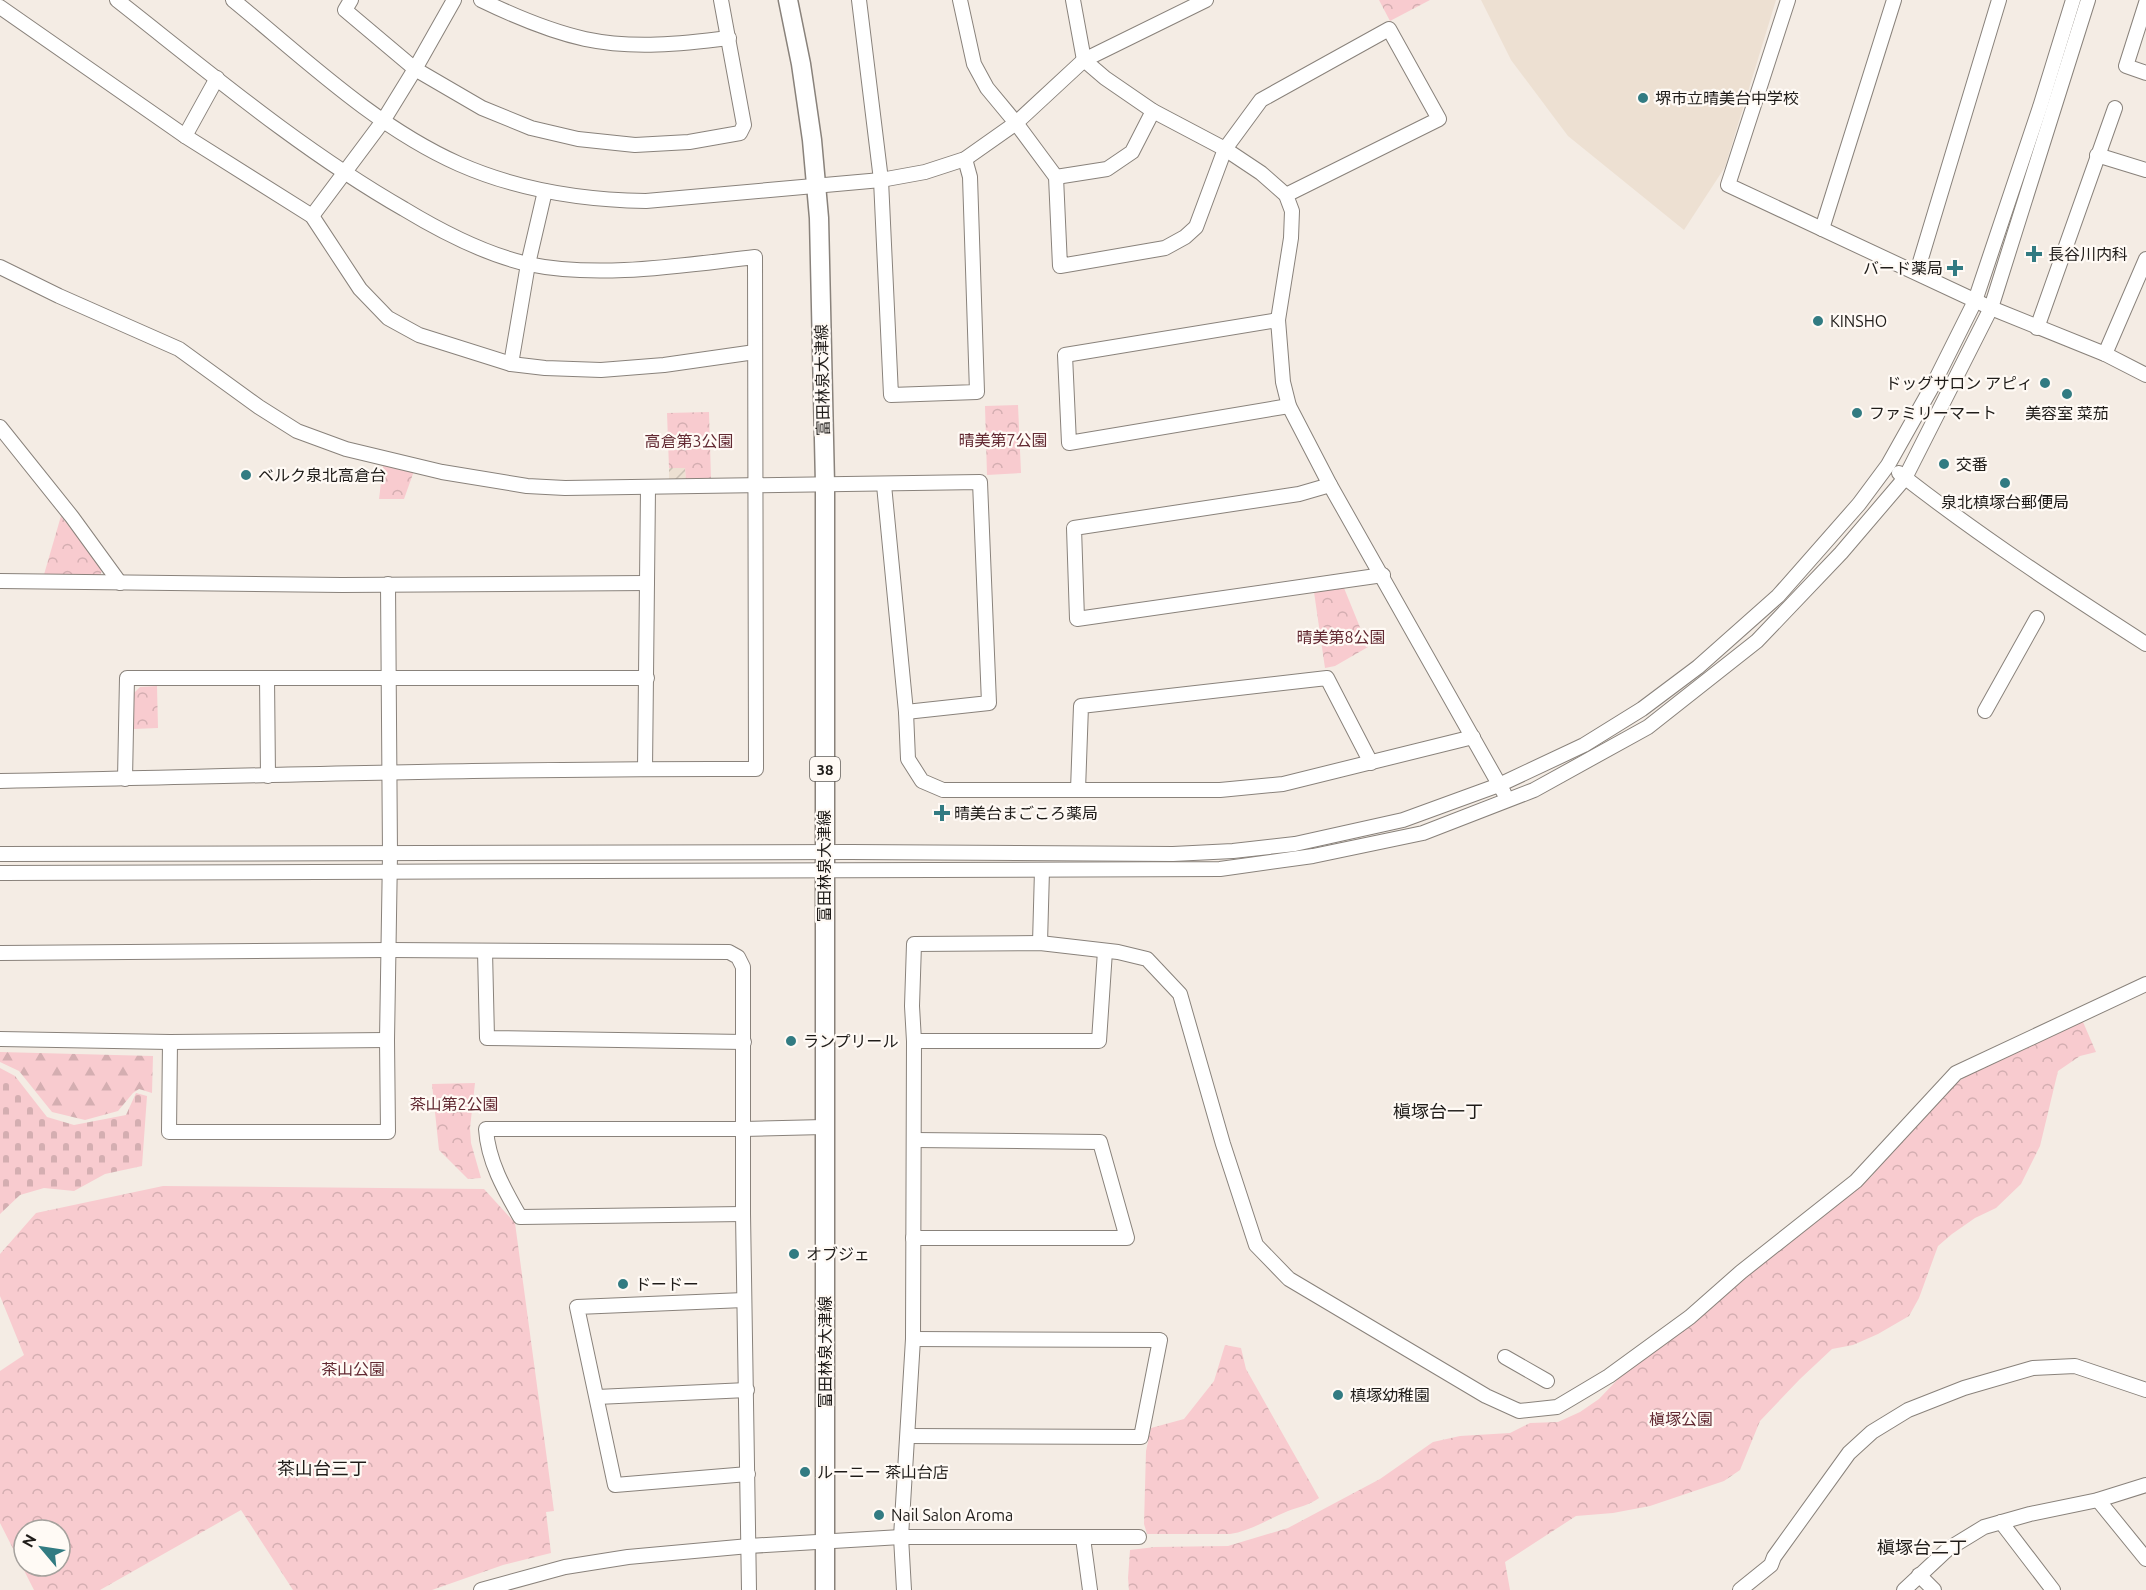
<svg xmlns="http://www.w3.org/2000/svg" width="2146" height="1590" font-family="Ubuntu,'Noto Sans JP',sans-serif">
<defs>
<pattern id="industrial-furrows" width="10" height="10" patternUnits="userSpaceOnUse" patternTransform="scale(1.5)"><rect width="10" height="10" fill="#ede0d2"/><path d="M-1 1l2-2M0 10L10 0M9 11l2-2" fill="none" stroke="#cbc0b4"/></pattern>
<pattern id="forest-firs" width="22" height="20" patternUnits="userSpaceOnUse" patternTransform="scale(1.5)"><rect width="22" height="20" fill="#f8cbcf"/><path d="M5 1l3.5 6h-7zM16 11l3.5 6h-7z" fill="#d4aeb1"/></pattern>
<pattern id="cemetery-stones" width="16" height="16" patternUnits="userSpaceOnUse" patternTransform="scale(1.5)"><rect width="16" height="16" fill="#f8cbcf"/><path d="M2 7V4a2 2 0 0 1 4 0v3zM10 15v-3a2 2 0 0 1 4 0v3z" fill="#d4aeb1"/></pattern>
<pattern id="park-crowns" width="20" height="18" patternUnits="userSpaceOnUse" patternTransform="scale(1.5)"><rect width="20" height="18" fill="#f8cbcf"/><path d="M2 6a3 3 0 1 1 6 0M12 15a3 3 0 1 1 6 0" fill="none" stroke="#d4aeb1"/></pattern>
</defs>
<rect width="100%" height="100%" fill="#f4ece4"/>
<polygon fill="#ede0d2" points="1481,0 1776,0 1725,167 1684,230 1568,136 1511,60"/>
<polygon fill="url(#industrial-furrows)" points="669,468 685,468 686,480 669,481"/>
<polygon fill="url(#forest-firs)" points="0,1052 153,1056 152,1093 139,1089 133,1093 118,1111 85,1120 52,1112 19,1071 0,1062"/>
<polygon fill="url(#cemetery-stones)" points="0,1068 15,1076 47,1117 74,1125 126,1115 136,1093 147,1096 142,1166 105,1174 74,1191 44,1188 20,1195 0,1214"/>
<g fill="url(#park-crowns)" fill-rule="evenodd">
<polygon points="1379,0 1430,0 1390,21"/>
<polygon points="1018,405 1021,473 987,475 985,406"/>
<polygon points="709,412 711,479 686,480 685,468 669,468 667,413"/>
<polygon points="383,466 414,471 404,499 379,499"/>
<polygon points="61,516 101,568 102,571 99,577 43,578"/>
<polygon points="1344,588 1368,647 1335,666 1325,668 1314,592"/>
<polygon points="157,686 158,728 134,729 134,693 140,687"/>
<polygon points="2083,1022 2096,1052 2080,1056 2058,1071 2040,1146 2021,1184 1996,1208 1975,1218 1952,1234 1938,1246 1919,1298 1909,1316 1878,1334 1853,1345 1832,1349 1800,1379 1760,1421 1740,1470 1724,1481 1650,1506 1613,1513 1576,1516 1505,1562 1510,1590 1129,1590 1128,1578 1130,1550 1155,1547 1228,1546 1288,1528 1380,1479 1433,1442 1460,1436 1510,1433 1530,1423 1558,1422 1580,1412 1599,1399 1619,1378 1641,1358 1871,1177 1895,1146 1951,1087 1969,1074 2038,1040"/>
<polygon points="475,1083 470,1128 471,1143 481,1178 468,1179 439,1150 432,1084"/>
<path d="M 163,1186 L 484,1189 L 515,1223 L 554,1511 L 546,1512 L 551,1553 L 503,1565 L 432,1590 L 293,1590 L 241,1510 L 100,1590 L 34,1590 L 0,1523 L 0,1371 L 24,1355 L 0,1296 L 0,1254 L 36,1213 ZM 24,1530 L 60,1530 L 60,1566 L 24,1566 Z"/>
<path d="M 1225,1345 L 1241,1348 L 1246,1369 L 1319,1498 C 1309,1505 1299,1507 1288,1511 C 1268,1519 1251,1531 1230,1534 L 1147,1534 L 1144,1524 L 1146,1451 L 1151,1428 L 1184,1419 L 1214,1381 Z"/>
</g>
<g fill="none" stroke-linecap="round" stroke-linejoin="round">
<defs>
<g id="minor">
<path d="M 233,0 C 304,58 374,126 459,164 C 518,190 581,200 646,201 L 881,180 L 925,172 L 965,159 L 1016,123 L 1084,60 L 1206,0"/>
<polyline points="351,0 345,10 415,69 482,108 531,128 578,139 635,145 689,142 740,133 744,125 721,0"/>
<path d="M 481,0 C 514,16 549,31 585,39 C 632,49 682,44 729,38"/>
<polyline points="859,0 881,180 891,395 977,392 970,177 965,159"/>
<polyline points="960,0 974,64 987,88 1016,123 1056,177 1060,266 1165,248 1185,237 1196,227 1225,149 1261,100 1389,29 1439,119 1286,195"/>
<polyline points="1073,0 1084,60 1105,78 1153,111 1225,149 1261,173 1286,195 1292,211 1291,238 1278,320 1283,382 1289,406 1330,485 1504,793"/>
<polyline points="1788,0 1728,185 1991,308 2105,354 2146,375"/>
<polyline points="2146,3 2126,66 2146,73"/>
<polyline points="0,7 185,136 312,216 360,289 388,318 419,335 511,364 545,368 601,370 664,365 755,352"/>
<polyline points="185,136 217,78"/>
<polyline points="2097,155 2146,170"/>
<polyline points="1056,177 1107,169 1132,152 1153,111"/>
<polyline points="312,216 383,121 415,69 454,0"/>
<polyline points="1822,229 1894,0"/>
<polyline points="0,267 59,296 179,349 259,407 297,431 346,449 442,472 527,486 565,488 980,482 989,703 906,712"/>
<polyline points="1917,272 1999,0"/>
<polyline points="1278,320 1065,355 1069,443 1289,406"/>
<polyline points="2037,328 2115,108"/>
<polyline points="2105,354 2146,259"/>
<polyline points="511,364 528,264 545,191"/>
<polyline points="0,427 72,517 120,583"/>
<path d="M 1899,473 C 1978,535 2062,590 2146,644"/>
<polyline points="884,485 906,712 908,759 922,781 943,790 1220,790 1283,784 1473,737"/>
<polyline points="1330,485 1299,494 1074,528 1077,619 1383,575"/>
<polyline points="0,581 342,585 647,583"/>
<polyline points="267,678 268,776"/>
<polyline points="1985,711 2037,618"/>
<polyline points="645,769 648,488"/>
<polyline points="125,779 127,678 647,678"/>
<path d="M 0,781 C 252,776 504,768 756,769 L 755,257 C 683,265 599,279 528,264 C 484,254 442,232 404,209 C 301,150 210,73 117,0"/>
<polyline points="1078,790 1081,706 1327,678 1371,763"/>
<polyline points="0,854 850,852 1173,854 1233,851 1295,844 1403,820 1499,785 1584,745 1642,709 1698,667 1778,596 1859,504 1888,465 1933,385 1975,301 2040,107 2073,0"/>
<polyline points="0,873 1220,869 1313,856 1423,833 1534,790 1648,727 1757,641 1841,553 1905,478 1991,308 2088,0"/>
<polyline points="1040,943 1042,870"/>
<polyline points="485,951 487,1038 744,1042"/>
<polyline points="0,953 389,950 729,952 738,957 743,967 743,1214 749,1590"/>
<polyline points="0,1039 170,1042 387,1040"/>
<polyline points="914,1041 1099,1041 1105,951"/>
<polyline points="170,1042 169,1132 388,1132 387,1040 390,854 388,584"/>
<path d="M 743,1214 L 520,1217 C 504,1189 488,1161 486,1129 L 744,1129 L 824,1127"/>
<polyline points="913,1238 1127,1238 1100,1142 914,1140"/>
<polyline points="744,1300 577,1307 615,1485 748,1474"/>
<polyline points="1505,1357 1547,1381"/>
<polyline points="597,1397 747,1390"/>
<polyline points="908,1436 1141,1437 1160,1340 913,1339"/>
<polyline points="2098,1500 2146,1559"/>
<polyline points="2001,1522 2053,1590"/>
<polyline points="1083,1538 1090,1590"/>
<polyline points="1919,1575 1934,1590"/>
<polyline points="481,1590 565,1567 628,1557 749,1546 901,1537 1139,1537"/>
<polyline points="904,1590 901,1537 913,1339 914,1041 912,1006 914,944 1040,943 1118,952 1147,959 1180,994 1223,1144 1256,1245 1289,1279 1486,1396 1519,1411 1557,1407 1609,1376 1690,1317 1741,1272 1856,1181 1956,1073 2146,984"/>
<polyline points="1740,1590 1771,1565 1774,1557 1849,1453 1872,1432 1908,1410 1964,1388 2033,1368 2075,1366 2146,1390"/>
<polyline points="1904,1590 1948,1549 1984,1527 2030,1514 2098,1500 2146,1485"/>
</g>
<polyline id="major" points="788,0 801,64 812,140 819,218 825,484 825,1590"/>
</defs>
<use href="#minor" stroke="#89827b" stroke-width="16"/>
<use href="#major" stroke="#89827b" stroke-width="21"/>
<use href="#minor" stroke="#fff" stroke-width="14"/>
<use href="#major" stroke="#fff" stroke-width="18"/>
</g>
<g fill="#327b82" stroke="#fffaf5" stroke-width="2">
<circle cx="1643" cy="98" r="6"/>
<path d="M2031 245h6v6h6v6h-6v6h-6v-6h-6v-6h6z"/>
<path d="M1952 259h6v6h6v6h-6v6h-6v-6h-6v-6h6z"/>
<circle cx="1818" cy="321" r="6"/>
<circle cx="2045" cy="383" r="6"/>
<circle cx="2067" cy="394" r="6"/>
<circle cx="1857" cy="413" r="6"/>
<circle cx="1944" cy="464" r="6"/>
<circle cx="246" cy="475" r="6"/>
<circle cx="2005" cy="483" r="6"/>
<path d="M939 804h6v6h6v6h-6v6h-6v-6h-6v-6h6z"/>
<circle cx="791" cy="1041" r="6"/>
<circle cx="794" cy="1254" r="6"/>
<circle cx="623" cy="1284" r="6"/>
<circle cx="1338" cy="1395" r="6"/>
<circle cx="805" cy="1472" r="6"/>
<circle cx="879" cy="1515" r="6"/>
</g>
<g text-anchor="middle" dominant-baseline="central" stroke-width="4.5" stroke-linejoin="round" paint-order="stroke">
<rect fill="#fffaf5" stroke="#625f5b" stroke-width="1.5" x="810" y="757" width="30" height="24" rx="4.5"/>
<g font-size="15" font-weight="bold" fill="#1f1c19">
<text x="825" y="769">38</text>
</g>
<g font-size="16" fill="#1f1c19" stroke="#fffaf5" text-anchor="start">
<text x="1655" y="98">堺市立晴美台中学校</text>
<text x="2048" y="254">長谷川内科</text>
<text x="1943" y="268" text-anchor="end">バード薬局</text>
<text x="1830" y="321">KINSHO</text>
<text x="2033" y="383" text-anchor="end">ドッグサロン アピィ</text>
<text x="1869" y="413">ファミリーマート</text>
<text x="2067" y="413" text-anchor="middle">美容室 菜茄</text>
<text x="1956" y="464">交番</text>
<text x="258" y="475">ベルク泉北高倉台</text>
<text x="2005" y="502" text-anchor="middle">泉北槙塚台郵便局</text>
<text x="954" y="813">晴美台まごころ薬局</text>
<text x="803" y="1041">ランプリール</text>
<text x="806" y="1254">オブジェ</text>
<text x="635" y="1284">ドードー</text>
<text x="1350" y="1395">槙塚幼稚園</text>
<text x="817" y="1472">ルーニー 茶山台店</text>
<text x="891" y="1515">Nail Salon Aroma</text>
</g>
<g font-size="16" fill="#1f1c19" stroke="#fffaf5">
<text transform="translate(822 380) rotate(-91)">富田林泉大津線</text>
<text transform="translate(824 866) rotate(-90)">富田林泉大津線</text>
<text transform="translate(825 1352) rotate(-90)">富田林泉大津線</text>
</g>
<g font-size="16" fill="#622932" stroke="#fffaf5">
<text x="1003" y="440">晴美第7公園</text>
<text x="689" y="441">高倉第3公園</text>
<text x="1341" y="637">晴美第8公園</text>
<text x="454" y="1104">茶山第2公園</text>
<text x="353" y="1369">茶山公園</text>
<text x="1681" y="1419">槇塚公園</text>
</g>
<g font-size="18" fill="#1f1c19" stroke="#fffaf5">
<text x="1438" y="1111">槇塚台一丁</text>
<text x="322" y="1468">茶山台三丁</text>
<text x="1922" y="1547">槇塚台二丁</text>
</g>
</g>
<g transform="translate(42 1548) rotate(299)"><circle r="28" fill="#fffaf5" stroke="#a5a19d" stroke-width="1.5"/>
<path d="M0-4.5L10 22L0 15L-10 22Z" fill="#327b82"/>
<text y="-9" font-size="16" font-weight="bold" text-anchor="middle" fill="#1f1c19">N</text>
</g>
</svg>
